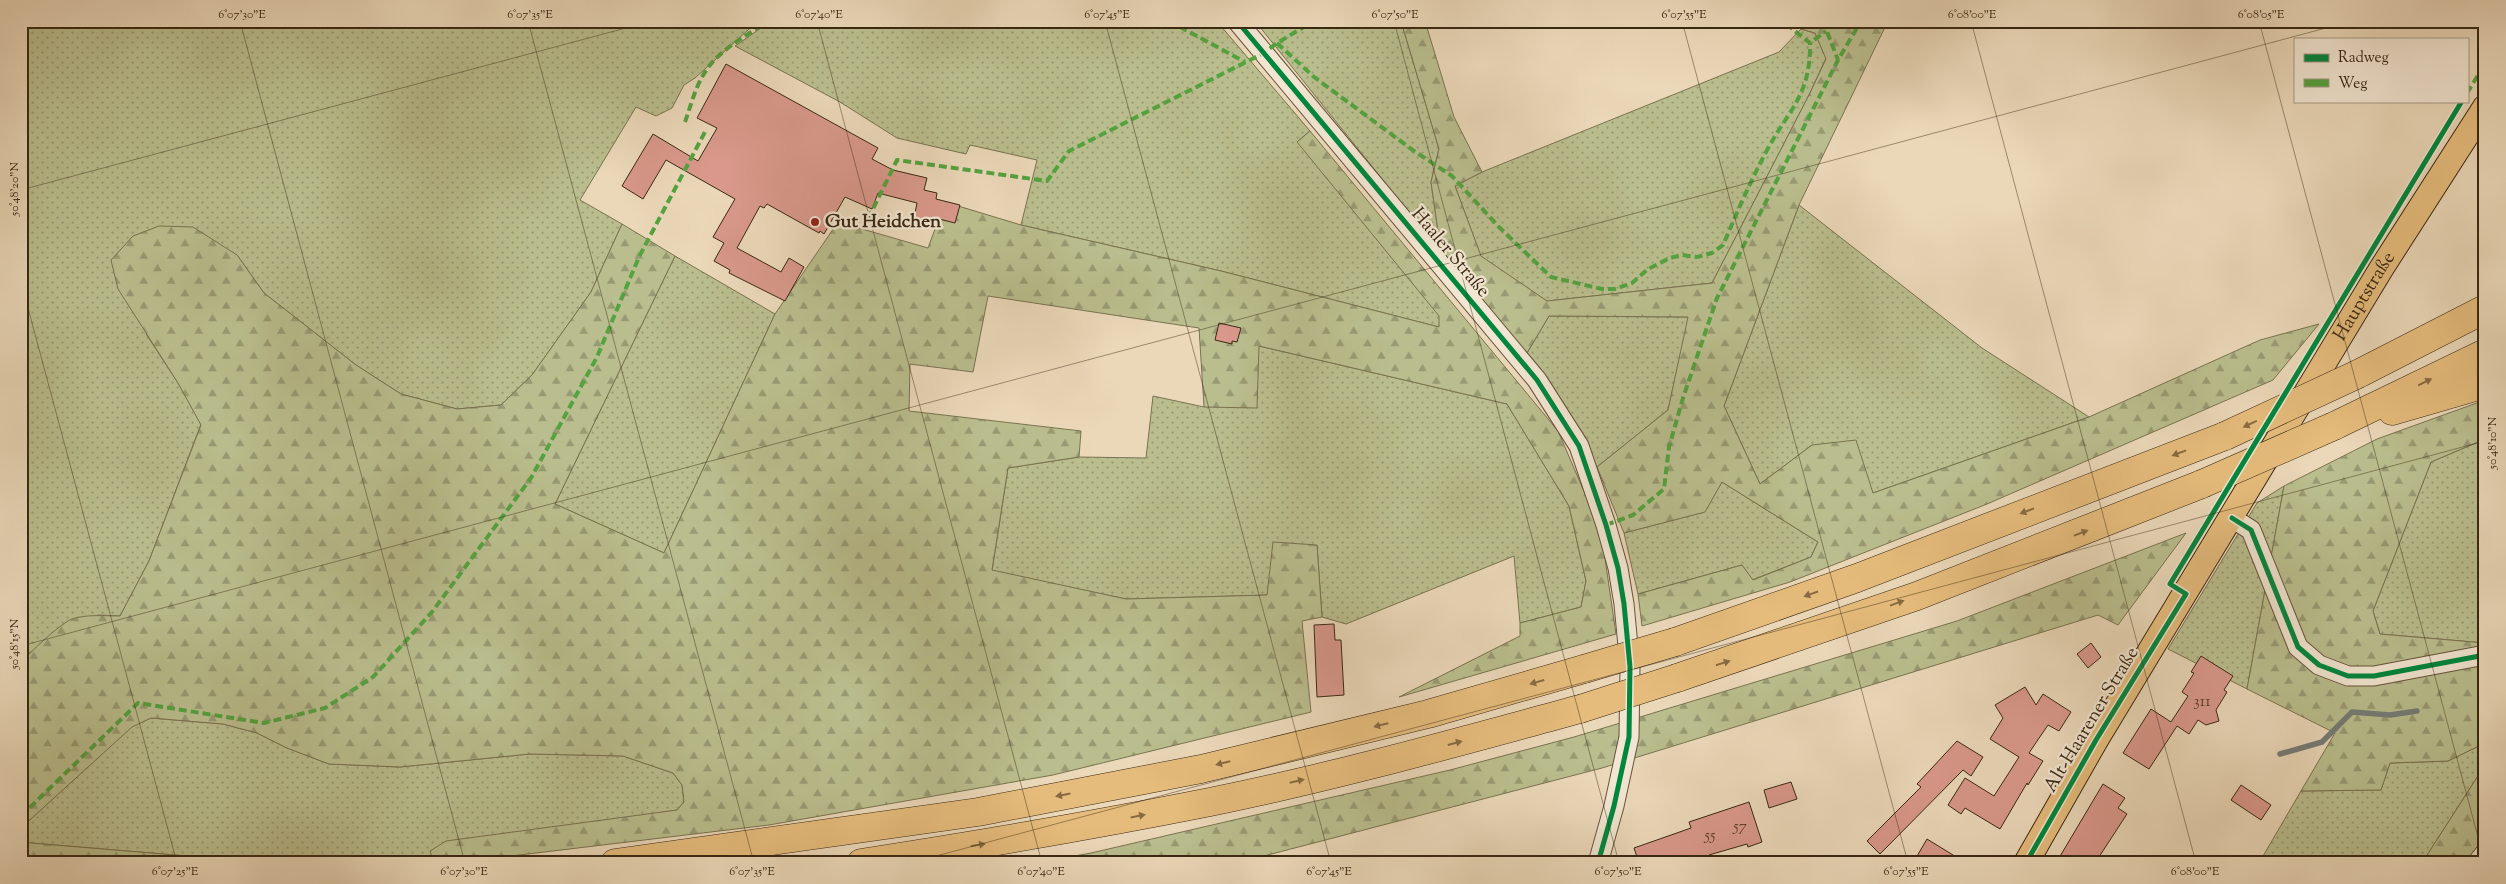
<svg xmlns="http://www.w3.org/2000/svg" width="2506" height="884" font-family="'Sorts Mill Goudy',serif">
<defs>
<pattern id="grass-dots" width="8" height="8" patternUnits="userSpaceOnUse" patternTransform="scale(1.25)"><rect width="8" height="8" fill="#babe8e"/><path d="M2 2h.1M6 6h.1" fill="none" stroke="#989a73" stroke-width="1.8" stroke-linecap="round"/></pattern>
<pattern id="forest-firs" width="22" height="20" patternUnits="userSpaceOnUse" patternTransform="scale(1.25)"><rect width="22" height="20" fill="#babe8e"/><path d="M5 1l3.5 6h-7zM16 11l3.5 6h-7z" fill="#989a73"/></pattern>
</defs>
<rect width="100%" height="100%" fill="#ebd8b9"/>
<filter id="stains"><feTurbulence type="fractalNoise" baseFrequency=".004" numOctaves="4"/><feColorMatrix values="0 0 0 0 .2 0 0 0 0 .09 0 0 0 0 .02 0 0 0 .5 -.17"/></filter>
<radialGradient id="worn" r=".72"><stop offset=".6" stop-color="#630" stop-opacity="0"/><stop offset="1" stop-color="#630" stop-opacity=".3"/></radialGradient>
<g fill="url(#grass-dots)" stroke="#797350">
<polygon points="21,21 758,21 695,78 684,85 672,108 656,116 636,107 580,200 622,224 591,292 532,375 501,405 457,409 401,394 356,365 264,293 237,255 146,334 178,383 201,424 149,561 120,616 98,615 29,653 21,663"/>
<polygon points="771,21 1149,21 1168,28 1220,25 1310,131 1298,141 1440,316 1439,327 1221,271 1021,225 1037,160 970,145 966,154 897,138 840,102 735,46"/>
<polygon points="1255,21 1401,21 1439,149 1431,182 1441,252"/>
<polygon points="1801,29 1815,33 1826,58 1809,95 1712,283 1547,301 1481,257 1455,186 1482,172 1779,52"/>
<polygon points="1799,205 1982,348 2089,417 1873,493 1812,445 1760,484 1724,406"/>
<polygon points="675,256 775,314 664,553 555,504"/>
<polygon points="1549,316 1689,317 1668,410 1597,467 1555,396 1524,358"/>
<polygon points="1259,346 1507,404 1569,506 1586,581 1581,607 1520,623 1514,556 1346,624 1322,617 1317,545 1268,595 1126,599 992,571 1008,468 1079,457 1146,458 1153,396 1204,407"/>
<polygon points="2485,439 2485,643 2380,634 2373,611 2431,462"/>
<polygon points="1722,482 1818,542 1811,557 1752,580 1742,565 1638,594 1624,533 1704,512"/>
<polygon points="2284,486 2247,689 2168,649 2257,503"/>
<polygon points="151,718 223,724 257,733 287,748 329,764 400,767 530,754 623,756 673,773 682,785 684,802 677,810 430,851 434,863 223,863 211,858 31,843 21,840 21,828 132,726"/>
<polygon points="2485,743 2485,765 2422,863 2259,863 2301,791 2381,790 2390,763 2448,761"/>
</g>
<g fill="url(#forest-firs)" stroke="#797350">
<polygon points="1401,21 1425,21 1454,117 1482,172 1455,186 1481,256 1547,301 1712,283 1809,95 1826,59 1815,33 1801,29 1799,21 1888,21 1799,205 1724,406 1760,484 1812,445 1856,440 1873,493 2089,417 2260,340 2319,324 2273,380 1987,504 1790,582 1642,626 1638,594 1742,565 1753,580 1811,557 1818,542 1722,482 1705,512 1624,533 1597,467 1668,410 1688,317 1549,316 1524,358 1441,252 1431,182 1439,149"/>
<path d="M 1310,131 L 1558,431 L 1601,531 L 1616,634 L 1399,697 L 1520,636 L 1520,623 L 1581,607 L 1586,581 L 1569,506 L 1507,404 L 1259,346 L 1257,408 L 1204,407 L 1199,328 L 988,296 L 973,372 L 910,364 L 909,411 L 1081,431 L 1079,457 L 1008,468 L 992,570 L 1126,599 L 1267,595 L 1273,542 L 1317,545 L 1322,617 L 1302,621 L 1311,712 L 1053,775 L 769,825 L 453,863 L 434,863 L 430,851 L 446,841 L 677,810 L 684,802 L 682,785 L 673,773 L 623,756 L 530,754 L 400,767 L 329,764 L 287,748 L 257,733 L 223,724 L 151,718 L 132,727 L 21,828 L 21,663 C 29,653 61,623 72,619 C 87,614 105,616 120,616 L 149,561 L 201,425 L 178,383 L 118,289 L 111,260 L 133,236 L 159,226 L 193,227 L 237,255 L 264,293 L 356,365 L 401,394 L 457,409 L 501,405 L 532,375 L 591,292 L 622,224 L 675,256 L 555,504 L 664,553 L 775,314 L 838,222 L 928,248 L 945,202 L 1021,225 L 1221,271 L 1439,327 L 1439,316 L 1297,142 Z"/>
<polygon points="2485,400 2485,439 2431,462 2373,611 2380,634 2485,643 2485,743 2448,761 2390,763 2381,790 2301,791 2335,733 2247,689 2284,486 2377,439"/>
<polygon points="2186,533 2118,625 2098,615 1602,768 1237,863 1036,863 1091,853 1450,770 1574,737 1957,621"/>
<polygon points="2485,765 2485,863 2422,863"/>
<polygon points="21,840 31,843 211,858 223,863 21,863"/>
</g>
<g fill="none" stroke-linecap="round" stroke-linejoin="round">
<polyline stroke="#757d78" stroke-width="5.5" points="2280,754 2322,742 2352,712 2390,715 2417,711"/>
</g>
<g fill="#d9988b" stroke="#382813">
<polygon points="726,64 878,148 872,159 893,170 927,178 924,190 937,193 936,199 960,205 955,223 931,217 930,222 914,218 917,203 878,193 872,209 845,197 824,234 820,231 819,233 767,204 764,208 760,206 737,248 781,272 789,258 804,267 785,301 729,273 730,270 714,261 724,243 713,237 735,199 666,160 643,199 622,186 653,134 698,161 717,128 697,118"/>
<polygon points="1219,323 1241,328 1237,342 1232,341 1232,344 1215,340"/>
<polygon points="1334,624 1335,640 1341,640 1344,695 1317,697 1314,625"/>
<polygon points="2091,643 2101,657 2088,668 2077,654"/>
<polygon points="2201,656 2233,676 2224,690 2227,692 2216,710 2219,721 2206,725 2198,720 2189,734 2177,726 2149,769 2123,753 2151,709 2171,722 2188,696 2182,692 2194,673 2191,672"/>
<polygon points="2025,687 2036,705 2043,694 2071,712 2059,731 2048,725 2029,753 2043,761 2028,785 2027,783 2000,829 1965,808 1961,814 1948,805 1965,778 1994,796 2019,757 1990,739 2003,718 1995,705"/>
<polygon points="1957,741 1983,757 1971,776 1963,770 1880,854 1867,841 1921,787 1917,784"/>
<polygon points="1791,782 1797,799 1769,808 1764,790"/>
<polygon points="2103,784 2125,798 2118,808 2127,814 2095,863 2056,863"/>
<polygon points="2241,785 2271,805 2261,820 2231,800"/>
<polygon points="1749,802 1762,842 1748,847 1747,844 1709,855 1711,863 1639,863 1634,848 1691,828 1689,822"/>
<polygon points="1927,839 1966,863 1913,863"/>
</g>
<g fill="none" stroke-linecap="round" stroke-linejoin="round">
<defs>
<g id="minor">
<polyline points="1237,21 1537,380 1579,446 1606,525 1618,568 1624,604 1630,667 1629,737 1614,806 1598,863"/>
<polyline points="2232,518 2251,530 2298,647 2319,665 2348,676 2374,676 2485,655"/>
<polyline points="2477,863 2485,853"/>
</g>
<g id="major">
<path id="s1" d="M 2026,863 L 2096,740 L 2381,269 L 2485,107"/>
</g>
<g id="highway">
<polyline points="2358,374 2485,309"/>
<polyline points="2392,411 2485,384"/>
<polyline points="2334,426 2485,353"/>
<polyline points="1675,642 1857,578 2225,436"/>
<polyline points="1677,678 1917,596 2202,484"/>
<polyline points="615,863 978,812 1201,769 1428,714 1584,669"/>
<path d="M 861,863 C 978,845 1094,825 1210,802 C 1334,777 1458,742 1580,709"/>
</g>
</defs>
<use href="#minor" stroke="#65543c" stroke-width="21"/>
<use href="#major" stroke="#382813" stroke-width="26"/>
<use href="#highway" stroke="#382813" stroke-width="29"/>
<use href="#minor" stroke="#f2e6d2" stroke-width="19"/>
<use href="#major" stroke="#e6bc7c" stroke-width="24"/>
<use href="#highway" stroke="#e6bc7c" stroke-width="28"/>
<defs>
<g id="highway-bridge">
<polyline points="2225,436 2358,374"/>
<polyline points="2202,484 2334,426"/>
<polyline points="1584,669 1675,642"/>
<polyline points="1580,709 1677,678"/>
</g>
</defs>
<use href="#highway-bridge" stroke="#382813" stroke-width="29" stroke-linecap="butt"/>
<use href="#highway-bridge" stroke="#e6bc7c" stroke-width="28"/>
<g stroke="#53a33f" stroke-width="4" stroke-dasharray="8 4" stroke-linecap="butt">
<polyline points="1169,21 1245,62"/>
<polyline points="1774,21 1790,27 1810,43 1826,31"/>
<polyline points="1823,21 1838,60"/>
<path d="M 1277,43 L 1314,77 L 1414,151 L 1452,176 L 1500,228 L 1551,277 L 1602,289 L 1615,289 L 1632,283 L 1648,269 L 1670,258 L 1682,255 L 1697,257 L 1712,253 L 1723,245 C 1736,215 1749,184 1765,154 C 1787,111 1811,97 1810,43"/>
<polyline points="2467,93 2485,64"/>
<path d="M 685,122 C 690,108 694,92 701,79 C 715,51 743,39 767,21"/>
<polyline points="868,219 897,160 1047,181 1069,151 1264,53 1277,43 1314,21"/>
<polyline points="1606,525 1633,515 1664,489 1669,447 1683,398 1717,298 1838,60 1861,21"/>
<polyline points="21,816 138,703 264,723 325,708 373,677 432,612 531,478 597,357 639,257 706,130"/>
</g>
<defs>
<g id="cycleway">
<polyline points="1237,21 1537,380 1579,446 1606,525 1618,568 1624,604 1630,667 1629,737 1614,806 1598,863"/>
<polyline points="2232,518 2251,530 2298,647 2319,665 2348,676 2374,676 2485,655"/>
<polyline points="2026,863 2096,740 2186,594 2170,584 2462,101"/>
</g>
</defs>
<use href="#cycleway" stroke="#f2e6d2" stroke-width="8"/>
<use href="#cycleway" stroke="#00873e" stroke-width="5"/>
</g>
<defs><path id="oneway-solid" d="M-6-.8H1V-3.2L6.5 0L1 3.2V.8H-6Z" transform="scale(1.25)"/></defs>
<g fill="#866b42">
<use href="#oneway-solid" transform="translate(2425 382) rotate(-26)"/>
<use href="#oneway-solid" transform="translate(2250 424) rotate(155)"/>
<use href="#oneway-solid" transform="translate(2179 453) rotate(159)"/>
<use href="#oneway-solid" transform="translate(2027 511) rotate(159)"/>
<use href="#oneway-solid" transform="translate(2081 533) rotate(-21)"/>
<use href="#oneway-solid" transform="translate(1811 594) rotate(161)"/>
<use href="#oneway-solid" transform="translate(1897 603) rotate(-20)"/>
<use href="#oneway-solid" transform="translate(1723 663) rotate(-18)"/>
<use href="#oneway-solid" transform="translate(1537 682) rotate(164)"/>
<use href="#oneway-solid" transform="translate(1381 725) rotate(166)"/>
<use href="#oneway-solid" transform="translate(1455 743) rotate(-15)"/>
<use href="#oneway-solid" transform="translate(1223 763) rotate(166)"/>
<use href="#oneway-solid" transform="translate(1297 781) rotate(-13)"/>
<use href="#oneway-solid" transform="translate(1063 795) rotate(169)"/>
<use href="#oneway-solid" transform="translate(1138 816) rotate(-11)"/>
<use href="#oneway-solid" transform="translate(978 845) rotate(-9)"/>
</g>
<path fill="none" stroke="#382813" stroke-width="1" stroke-opacity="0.45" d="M 240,21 L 465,863M 528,21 L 754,863M 817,21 L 1042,863M 1105,21 L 1331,863M 1394,21 L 1619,863M 1682,21 L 1908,863M 1971,21 L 2196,863M 2259,21 L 2485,863M 21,190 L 652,21M 21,282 L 177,863M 21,646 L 2352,21M 910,863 L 2485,441"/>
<circle fill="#8f2418" stroke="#f2e6d2" stroke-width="2" cx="815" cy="222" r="5"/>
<g text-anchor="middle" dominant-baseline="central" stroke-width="4.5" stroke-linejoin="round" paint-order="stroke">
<g font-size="16" fill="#604431">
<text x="2202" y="702">311</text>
<text x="1740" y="827">57</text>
<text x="1710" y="836">55</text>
</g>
<g font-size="19" font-weight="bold" fill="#382813" stroke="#f2e6d2" text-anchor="start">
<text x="825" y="222">Gut Heidchen</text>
</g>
<g font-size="19" fill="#382813" stroke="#f2e6d2">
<text transform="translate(1450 253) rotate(50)">Haaler Straße</text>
<text stroke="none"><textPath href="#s1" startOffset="660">Hauptstraße</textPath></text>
<text transform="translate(2092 720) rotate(-59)">Alt-Haarener Straße</text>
</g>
</g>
<rect width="2506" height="884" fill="none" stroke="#ebd8b9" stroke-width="55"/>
<rect x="2294" y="38" width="175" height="65" fill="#f2e6d2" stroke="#a89a86"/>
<rect x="2304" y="54" width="25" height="8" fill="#00873e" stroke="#a89a86"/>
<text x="2338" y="62" font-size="15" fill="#382813">Radweg</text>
<rect x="2304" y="79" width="25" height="8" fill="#53a33f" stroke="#a89a86"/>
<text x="2338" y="88" font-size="15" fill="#382813">Weg</text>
<rect x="28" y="28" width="2450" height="828" fill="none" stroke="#382813" stroke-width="2"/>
<g font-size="12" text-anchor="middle" fill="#382813">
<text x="242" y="18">6°07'30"E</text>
<text x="530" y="18">6°07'35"E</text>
<text x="819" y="18">6°07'40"E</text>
<text x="1107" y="18">6°07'45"E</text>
<text x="1395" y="18">6°07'50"E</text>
<text x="1684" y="18">6°07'55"E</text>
<text x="1972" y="18">6°08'00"E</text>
<text x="2261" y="18">6°08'05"E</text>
<text transform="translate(14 189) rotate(-90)" y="4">50°48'20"N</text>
<text transform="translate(2492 443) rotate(-90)" y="4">50°48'10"N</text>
<text transform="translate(14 644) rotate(-90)" y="4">50°48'15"N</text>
<text x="175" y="875">6°07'25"E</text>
<text x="464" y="875">6°07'30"E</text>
<text x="752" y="875">6°07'35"E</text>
<text x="1041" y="875">6°07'40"E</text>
<text x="1329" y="875">6°07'45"E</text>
<text x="1618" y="875">6°07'50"E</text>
<text x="1906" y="875">6°07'55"E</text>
<text x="2195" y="875">6°08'00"E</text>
</g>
<rect width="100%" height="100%" filter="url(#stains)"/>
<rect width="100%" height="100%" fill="url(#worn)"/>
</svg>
